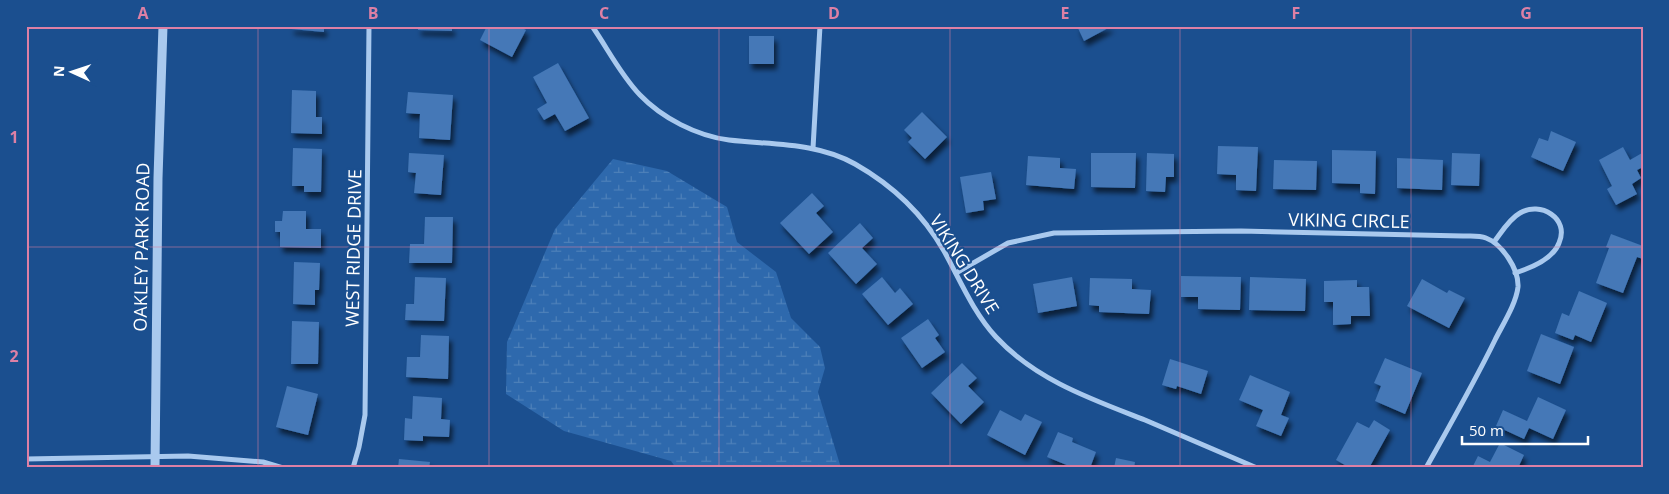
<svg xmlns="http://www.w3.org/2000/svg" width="1669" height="494" font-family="'Open Sans',sans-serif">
<defs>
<pattern id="wetland-marsh" width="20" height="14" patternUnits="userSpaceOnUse" patternTransform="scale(1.25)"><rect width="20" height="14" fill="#2e69ad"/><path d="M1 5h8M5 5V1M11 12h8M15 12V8" fill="none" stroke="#4d80b9"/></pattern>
<filter id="shadow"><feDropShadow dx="3" dy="5.5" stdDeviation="2.5" flood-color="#0009"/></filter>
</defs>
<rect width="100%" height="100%" fill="#1b4f8f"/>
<polygon fill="url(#wetland-marsh)" points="613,159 667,171 727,207 737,242 776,272 791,318 820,347 825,368 818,392 841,468 676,468 671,461 564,431 506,394 507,342 555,229"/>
<g fill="#4478b7" filter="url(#shadow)">
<polygon points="291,26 324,26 324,32 291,29"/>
<polygon points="418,26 452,26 452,31 418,30"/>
<polygon points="487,26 518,26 526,30 512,57 480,40"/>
<polygon points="1077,26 1112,26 1084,41"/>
<rect x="749" y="36" width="25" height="28"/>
<polygon points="558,63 589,118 565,131 555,114 544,120 537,109 547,103 533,77"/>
<polygon points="292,90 316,91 316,117 322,117 322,134 291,133"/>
<polygon points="408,92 453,95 450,140 419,138 420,114 406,113"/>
<polygon points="922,112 947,137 925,159 908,142 912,138 904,130"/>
<polygon points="1551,131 1576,142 1563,171 1531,157 1539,138 1548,141"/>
<polygon points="1218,146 1258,147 1256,191 1236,190 1236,175 1217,174"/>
<polygon points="1623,147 1630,160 1642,153 1643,167 1637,170 1641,178 1632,184 1637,194 1616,205 1607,189 1612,186 1599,160"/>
<polygon points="293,148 322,149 321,192 304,192 304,186 292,186"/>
<polygon points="1332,150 1376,151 1375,194 1360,193 1360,184 1332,183"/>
<polygon points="409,153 444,155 441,195 414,193 416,173 408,172"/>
<polygon points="1091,153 1136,153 1135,188 1091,187"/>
<polygon points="1147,153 1174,154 1174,177 1166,177 1165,192 1146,191"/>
<polygon points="1452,153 1480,154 1479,186 1451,185"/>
<polygon points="1028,156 1060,158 1060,168 1076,169 1074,189 1026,185"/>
<polygon points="1397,158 1443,160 1442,190 1397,188"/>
<polygon points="1274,160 1317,161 1316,190 1273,189"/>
<polygon points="991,172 996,199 983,201 984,210 966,213 960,177"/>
<polygon points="812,193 824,206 816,213 833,232 809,254 780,223"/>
<polygon points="283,211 306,211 306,229 321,229 321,248 280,247 280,232 275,232 275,221 282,221"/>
<polygon points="425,217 453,217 452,263 409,263 410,244 424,244"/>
<polygon points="860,223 873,238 862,248 877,264 856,284 828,253"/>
<polygon points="1611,234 1643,246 1643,259 1637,257 1623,293 1596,283 1609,248 1606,247"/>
<polygon points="294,262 320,263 319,290 315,290 315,305 293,304"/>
<polygon points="1181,276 1241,277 1240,310 1198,309 1198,297 1181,297"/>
<polygon points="415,277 446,278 444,321 405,320 406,304 414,304"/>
<polygon points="882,277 895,293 900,288 913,304 888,325 862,294"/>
<polygon points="1072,277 1077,306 1038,313 1033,284"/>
<polygon points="1250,277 1306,279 1305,311 1249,310"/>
<polygon points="1090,278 1132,279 1132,289 1151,290 1149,314 1099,312 1099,306 1089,305"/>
<polygon points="1422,279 1447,293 1449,290 1465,298 1449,328 1407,306"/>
<polygon points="1357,280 1357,287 1369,287 1370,316 1351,316 1351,324 1333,325 1333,302 1324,302 1324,281"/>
<polygon points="1579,291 1607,303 1591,342 1575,335 1573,340 1555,333 1562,313 1569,316"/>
<polygon points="928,319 939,335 935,338 945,352 922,368 901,338"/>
<polygon points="292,321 319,322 318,364 291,364"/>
<polygon points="1541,334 1574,347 1560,384 1527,371"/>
<polygon points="421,335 449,336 448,379 406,377 407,357 420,357"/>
<polygon points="1385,358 1422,373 1405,414 1375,401 1381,386 1374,383"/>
<polygon points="1170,359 1208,371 1201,394 1177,386 1176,389 1162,385"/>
<polygon points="962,363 977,378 968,386 984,402 961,424 931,393"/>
<polygon points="1250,375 1290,392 1281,415 1289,418 1281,436 1256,426 1263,410 1239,400"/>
<polygon points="287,386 318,394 308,435 276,427"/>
<polygon points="413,396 442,398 441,419 450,420 449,437 423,436 423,441 404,440 405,418 412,419"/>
<polygon points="1538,397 1566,410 1553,439 1529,428 1524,439 1496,426 1503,410 1527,421"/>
<polygon points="1000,410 1021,421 1025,414 1042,422 1025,455 987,435"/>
<polygon points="1374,420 1390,430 1369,468 1350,468 1336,460 1357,422 1369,428"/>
<polygon points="1058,432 1073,438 1072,442 1096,452 1090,468 1074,468 1047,457"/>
<polygon points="1500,443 1524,455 1518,468 1472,468 1478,456 1490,462"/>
<polygon points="1116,458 1135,462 1134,468 1114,468"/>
<polygon points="399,459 430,462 429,468 398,468"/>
</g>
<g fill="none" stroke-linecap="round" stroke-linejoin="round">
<g stroke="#a9c9ee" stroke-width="5">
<path d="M 592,26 C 608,49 620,74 640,95 C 662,118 697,136 729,140 C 771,145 816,142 855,164 C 892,185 923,214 944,251 C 960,280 973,312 996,337 C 1036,380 1091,399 1145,420 C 1182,436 1220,452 1257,468"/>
<polyline points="813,148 820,26"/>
<path d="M 1494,242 C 1501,233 1509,219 1520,213 C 1540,201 1570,218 1559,243 C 1553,259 1531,268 1515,273"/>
<path d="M 956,273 L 1008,243 L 1054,233 L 1241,231 L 1463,236 C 1470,236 1479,235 1486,238 C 1502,244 1519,269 1518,287 C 1516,304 1503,324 1495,340 C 1474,383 1450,425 1426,468"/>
<polyline points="26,459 188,456 263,462 283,468"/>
<polyline points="353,468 359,447 365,415 369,26"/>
</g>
<polyline stroke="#a9c9ee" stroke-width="9" points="155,468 158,178 163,26"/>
</g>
<path fill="none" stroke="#dd80a5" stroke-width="1" stroke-opacity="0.55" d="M 258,26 L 258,468M 489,26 L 489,468M 719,26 L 719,468M 950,26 L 950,468M 1180,26 L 1180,468M 1411,26 L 1411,468M 26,247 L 1643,247"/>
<g text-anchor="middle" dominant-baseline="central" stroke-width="4.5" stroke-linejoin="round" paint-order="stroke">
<g font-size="18" fill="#fff" stroke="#1b4f8f">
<text transform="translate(1349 220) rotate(1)">VIKING CIRCLE</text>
<text transform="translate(141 247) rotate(-89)">OAKLEY PARK ROAD</text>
<text transform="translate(353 248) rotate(-89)">WEST RIDGE DRIVE</text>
<text transform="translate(965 264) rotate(58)">VIKING DRIVE</text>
</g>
</g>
<rect width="1669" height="494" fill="none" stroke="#1b4f8f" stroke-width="55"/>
<g transform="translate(72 72) rotate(273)" stroke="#1b4f8f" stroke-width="4" paint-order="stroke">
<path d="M0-4L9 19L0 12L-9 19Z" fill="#ffffff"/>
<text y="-8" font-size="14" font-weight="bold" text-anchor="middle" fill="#ffffff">N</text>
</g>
<path d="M1462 436v8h126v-8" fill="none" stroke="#ffffff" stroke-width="2.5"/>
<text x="1469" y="436" font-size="15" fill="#ffffff" stroke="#1b4f8f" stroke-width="4" paint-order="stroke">50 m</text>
<rect x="28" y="28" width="1614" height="438" fill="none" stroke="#dd80a5" stroke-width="2"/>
<g font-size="16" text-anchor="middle" font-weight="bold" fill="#dd80a5">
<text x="143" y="19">A</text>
<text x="373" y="19">B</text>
<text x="604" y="19">C</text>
<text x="834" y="19">D</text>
<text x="1065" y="19">E</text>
<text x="1296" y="19">F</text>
<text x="1526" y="19">G</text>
<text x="14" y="143">1</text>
<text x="14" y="362">2</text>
</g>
</svg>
